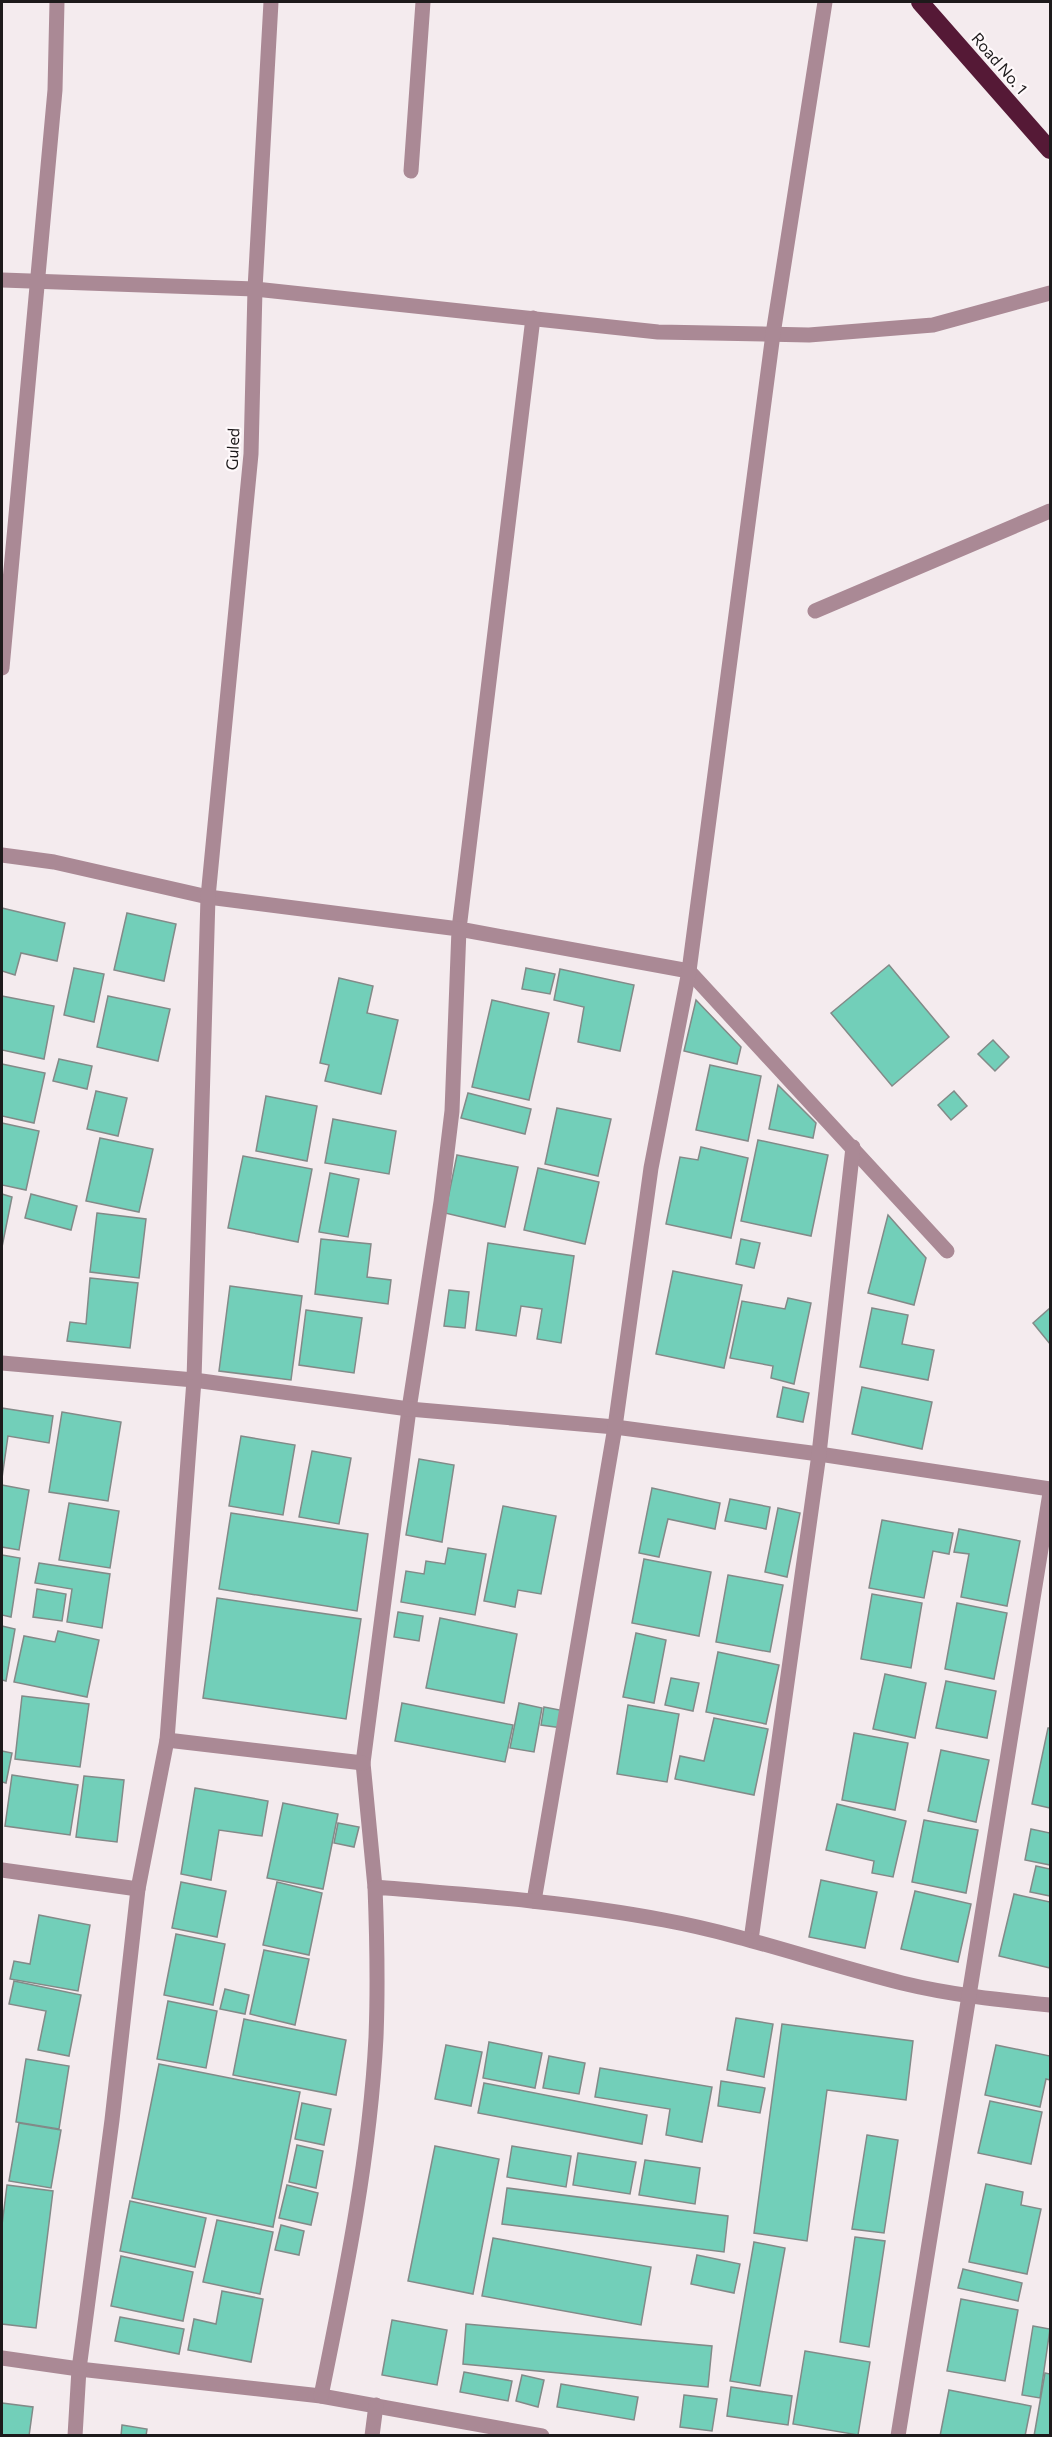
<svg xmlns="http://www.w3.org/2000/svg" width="1052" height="2437" font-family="Commissioner,sans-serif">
<rect width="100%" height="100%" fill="#f4ebee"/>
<g fill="#72cfb9" stroke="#828a88" stroke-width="1.5">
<polygon points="2,908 65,923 57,961 21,953 15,975 2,971"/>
<polygon points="127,913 176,924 164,981 114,970"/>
<polygon points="889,965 949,1037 892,1086 831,1013"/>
<polygon points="74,968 104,974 94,1022 64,1015"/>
<polygon points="526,968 555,974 550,994 522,989"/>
<polygon points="560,969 634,985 620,1051 578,1042 584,1007 554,1000"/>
<polygon points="339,978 373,986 367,1013 398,1020 381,1094 325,1081 329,1065 320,1063"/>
<polygon points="2,996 54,1006 44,1059 2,1050"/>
<polygon points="108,996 170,1009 158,1061 97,1047"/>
<polygon points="492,1000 549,1013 529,1100 472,1087"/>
<polygon points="696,1000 741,1047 737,1064 684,1051"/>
<polygon points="993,1040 1009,1057 995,1071 978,1054"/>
<polygon points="59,1059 92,1066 87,1089 53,1081"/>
<polygon points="2,1064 45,1073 34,1123 2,1116"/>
<polygon points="710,1065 761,1076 748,1141 696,1130"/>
<polygon points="778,1085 816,1123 813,1138 769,1129"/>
<polygon points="96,1091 127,1098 118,1136 87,1129"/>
<polygon points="954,1091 967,1106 951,1120 938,1105"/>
<polygon points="468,1093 531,1109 525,1134 461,1118"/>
<polygon points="266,1096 317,1106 307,1161 256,1151"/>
<polygon points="557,1108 611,1119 598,1176 545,1164"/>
<polygon points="333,1119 396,1131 389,1174 325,1163"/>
<polygon points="2,1123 39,1131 26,1190 2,1185"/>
<polygon points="100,1138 153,1149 139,1212 86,1201"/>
<polygon points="758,1140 828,1155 811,1236 741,1221"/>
<polygon points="701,1147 748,1158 731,1238 666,1224 680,1157 698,1160"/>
<polygon points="457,1155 518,1167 505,1227 445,1213"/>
<polygon points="243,1156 312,1169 298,1242 228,1228"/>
<polygon points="538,1168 599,1182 585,1244 524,1230"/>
<polygon points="330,1173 359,1179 348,1237 319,1232"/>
<polygon points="2,1194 12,1197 2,1247"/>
<polygon points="31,1194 77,1206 71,1230 25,1218"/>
<polygon points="97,1213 146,1219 139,1278 90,1272"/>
<polygon points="888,1215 926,1258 914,1305 868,1293"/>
<polygon points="321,1239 371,1244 367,1277 391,1280 388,1304 315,1294"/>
<polygon points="741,1239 760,1243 754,1268 736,1264"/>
<polygon points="488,1243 574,1256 561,1343 537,1339 542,1309 521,1306 516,1336 476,1330"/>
<polygon points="673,1271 742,1285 724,1368 656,1354"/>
<polygon points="90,1278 138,1283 130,1348 67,1341 70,1322 86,1324"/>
<polygon points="230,1286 302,1296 291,1380 219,1371"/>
<polygon points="449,1290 469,1292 465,1328 444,1326"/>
<polygon points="788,1298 811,1303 794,1384 771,1378 773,1366 730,1358 742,1301 785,1309"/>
<polygon points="872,1308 908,1315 902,1344 934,1350 928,1380 860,1367"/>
<polygon points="1050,1308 1050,1344 1033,1323"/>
<polygon points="306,1310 362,1318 354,1373 299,1365"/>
<polygon points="783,1387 809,1393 803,1422 777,1417"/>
<polygon points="862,1387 932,1402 922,1449 852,1434"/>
<polygon points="2,1408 53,1416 49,1443 8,1436 2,1478"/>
<polygon points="62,1412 121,1422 108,1501 49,1492"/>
<polygon points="241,1436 295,1445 283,1515 229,1506"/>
<polygon points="312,1451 351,1458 339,1524 299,1517"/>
<polygon points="419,1459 454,1465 442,1542 406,1535"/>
<polygon points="2,1485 29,1490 19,1550 2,1547"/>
<polygon points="652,1488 720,1503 715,1529 668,1519 659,1557 639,1553"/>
<polygon points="730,1499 770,1507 766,1529 725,1521"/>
<polygon points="69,1503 119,1511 110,1568 59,1560"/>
<polygon points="503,1506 556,1516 541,1594 518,1590 515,1607 484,1601"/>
<polygon points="778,1508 800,1513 787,1577 765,1572"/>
<polygon points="231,1513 368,1534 357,1611 219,1589"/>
<polygon points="882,1520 953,1533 949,1554 933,1551 924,1598 869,1588"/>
<polygon points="959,1529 1020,1541 1007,1606 961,1597 969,1554 954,1552"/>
<polygon points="448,1548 486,1554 475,1615 401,1602 406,1571 424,1574 426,1561 445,1564"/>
<polygon points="2,1555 20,1558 11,1617 2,1615"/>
<polygon points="644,1559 711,1572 699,1636 632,1623"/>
<polygon points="39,1563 110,1574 102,1628 67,1622 72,1589 35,1583"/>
<polygon points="728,1575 783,1585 770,1652 716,1642"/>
<polygon points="37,1589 66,1594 62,1621 33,1617"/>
<polygon points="872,1594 922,1603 911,1668 861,1659"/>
<polygon points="217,1598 361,1619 346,1719 203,1698"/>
<polygon points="957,1603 1007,1613 994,1679 945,1669"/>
<polygon points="398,1612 423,1616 419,1641 394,1637"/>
<polygon points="440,1618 517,1634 504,1703 426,1688"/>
<polygon points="2,1626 15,1629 6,1681 2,1680"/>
<polygon points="58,1631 99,1640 87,1697 14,1682 24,1636 55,1642"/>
<polygon points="636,1633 666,1640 654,1703 623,1697"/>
<polygon points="718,1652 779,1665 766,1724 706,1712"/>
<polygon points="885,1674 926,1683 915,1738 873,1729"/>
<polygon points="671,1678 699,1683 693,1711 665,1705"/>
<polygon points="946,1681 996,1691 987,1738 936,1728"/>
<polygon points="22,1696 89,1704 80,1767 15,1759"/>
<polygon points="402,1703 513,1725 505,1762 395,1741"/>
<polygon points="519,1703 542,1708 534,1752 510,1748"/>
<polygon points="628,1705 679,1714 667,1782 617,1774"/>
<polygon points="544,1707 565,1711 562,1728 541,1725"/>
<polygon points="714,1718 768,1729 754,1795 675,1779 680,1756 704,1761"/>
<polygon points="1048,1728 1050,1728 1050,1808 1032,1804"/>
<polygon points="854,1733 908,1743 895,1810 842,1800"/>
<polygon points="941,1750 989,1760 976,1822 928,1811"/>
<polygon points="2,1751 12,1753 6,1783 2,1782"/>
<polygon points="12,1775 78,1785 70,1835 5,1826"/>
<polygon points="84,1776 124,1780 117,1842 76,1837"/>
<polygon points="195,1788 268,1801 262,1836 219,1830 211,1880 181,1874"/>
<polygon points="283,1803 338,1814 323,1889 267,1878"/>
<polygon points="837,1804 906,1821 893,1877 872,1873 874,1861 826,1850"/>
<polygon points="924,1820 978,1830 966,1893 912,1882"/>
<polygon points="338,1823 359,1827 354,1847 334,1843"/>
<polygon points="1031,1829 1050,1833 1050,1865 1025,1860"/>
<polygon points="1036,1866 1050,1869 1050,1896 1030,1892"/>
<polygon points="821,1880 877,1892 865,1948 809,1937"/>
<polygon points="181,1882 226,1891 217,1937 172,1928"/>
<polygon points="277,1882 322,1893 309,1955 263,1945"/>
<polygon points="915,1891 971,1904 958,1962 901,1949"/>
<polygon points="1014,1894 1050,1902 1050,1968 999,1956"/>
<polygon points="39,1915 90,1925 78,1991 10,1979 14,1961 30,1964"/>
<polygon points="176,1934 225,1944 213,2005 164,1995"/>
<polygon points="264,1950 309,1959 295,2025 250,2014"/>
<polygon points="14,1981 81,1995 69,2056 38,2050 46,2011 9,2004"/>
<polygon points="225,1989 249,1995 245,2014 220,2009"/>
<polygon points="168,2001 217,2011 206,2068 157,2059"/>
<polygon points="736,2018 773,2024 764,2077 727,2070"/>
<polygon points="244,2019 346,2040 336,2095 233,2075"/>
<polygon points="782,2024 913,2041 906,2100 827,2090 807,2241 754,2233"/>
<polygon points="489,2042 542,2053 535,2088 483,2078"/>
<polygon points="446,2045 482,2052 471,2106 435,2099"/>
<polygon points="996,2045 1050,2056 1050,2080 1046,2079 1040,2107 985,2095"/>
<polygon points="549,2056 585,2063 579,2094 543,2088"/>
<polygon points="26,2059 69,2066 59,2129 16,2122"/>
<polygon points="159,2064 300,2092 273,2227 132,2198"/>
<polygon points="600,2068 712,2087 702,2142 666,2135 670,2109 595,2097"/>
<polygon points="721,2081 765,2088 760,2113 718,2106"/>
<polygon points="484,2083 647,2115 642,2144 478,2113"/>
<polygon points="990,2101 1042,2112 1031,2164 978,2153"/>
<polygon points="302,2103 331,2109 324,2145 295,2139"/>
<polygon points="19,2123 61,2130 51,2188 9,2181"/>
<polygon points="867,2135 898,2140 884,2233 852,2229"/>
<polygon points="297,2145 323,2151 316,2188 289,2182"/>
<polygon points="435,2146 499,2159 473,2294 408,2281"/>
<polygon points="512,2146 571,2156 566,2187 507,2177"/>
<polygon points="578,2153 636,2162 630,2194 573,2185"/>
<polygon points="645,2160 700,2168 695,2204 639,2195"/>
<polygon points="986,2184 1023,2192 1021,2205 1041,2209 1027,2274 969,2262"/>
<polygon points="7,2185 53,2191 36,2328 2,2324 2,2225"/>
<polygon points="287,2185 318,2193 311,2225 279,2218"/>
<polygon points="507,2188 728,2216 724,2252 502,2224"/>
<polygon points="130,2201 206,2218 195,2267 120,2251"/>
<polygon points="217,2220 273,2232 260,2294 203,2282"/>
<polygon points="281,2225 304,2231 299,2255 275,2250"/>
<polygon points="855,2237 885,2241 869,2347 840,2342"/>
<polygon points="493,2238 651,2267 641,2325 482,2296"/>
<polygon points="754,2242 785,2248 760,2386 730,2381"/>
<polygon points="697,2255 740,2264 734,2293 691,2284"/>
<polygon points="121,2256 193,2272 183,2321 111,2306"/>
<polygon points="963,2269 1022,2283 1018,2301 958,2288"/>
<polygon points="222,2291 263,2299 251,2362 188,2350 194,2319 216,2324"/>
<polygon points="961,2299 1018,2310 1005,2381 947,2371"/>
<polygon points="120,2317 184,2329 179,2354 115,2341"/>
<polygon points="392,2320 447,2330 437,2385 382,2375"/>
<polygon points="466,2324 712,2346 708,2387 463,2364"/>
<polygon points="1033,2326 1050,2329 1040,2398 1022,2395"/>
<polygon points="805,2351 870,2362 858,2435 793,2424"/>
<polygon points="464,2372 512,2381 508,2401 460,2392"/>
<polygon points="1045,2373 1050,2374 1050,2436 1034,2436"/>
<polygon points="522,2375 544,2380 538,2407 516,2401"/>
<polygon points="561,2384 638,2397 634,2420 557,2407"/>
<polygon points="731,2387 792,2396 788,2425 727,2416"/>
<polygon points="949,2390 1031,2406 1025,2436 940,2436"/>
<polygon points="684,2395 717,2399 712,2431 680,2427"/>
<polygon points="2,2403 33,2407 29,2436 2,2436"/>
<polygon points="122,2425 147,2429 146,2436 121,2436"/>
</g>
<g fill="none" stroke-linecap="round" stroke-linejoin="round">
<polyline stroke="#aa8995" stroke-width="15" points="815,611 1050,511"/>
<g stroke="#aa8995" stroke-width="15">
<polyline points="411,171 423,2"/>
<polyline points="2,280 255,289 658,332 809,335 933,325 1050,293"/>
<polyline points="533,318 459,929 689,971 947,1251"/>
<polyline points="2,668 55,90 57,2"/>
<polyline points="2,855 54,862 208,897 459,929 452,1111 441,1202 409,1409 363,1763 375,1887"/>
<polyline points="2,1363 194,1380 409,1409 615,1427 819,1454 1050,1489"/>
<polyline points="167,1740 363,1763"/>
<polyline points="2,1870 138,1889"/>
<polyline points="534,1901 615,1427 651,1168 689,971 773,334 825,2"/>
<polyline points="751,1940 819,1454 853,1147"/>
<polyline points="2,2358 79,2369 321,2396 542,2436"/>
<path d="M 321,2396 C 345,2278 370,2157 376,2037 C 378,1987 377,1937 375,1887 C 471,1895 569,1902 664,1920 C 745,1935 822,1963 902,1983 C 951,1995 1000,2000 1050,2005"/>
<polyline points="75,2436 79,2369 112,2120 138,1889 167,1740 194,1380 208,897 251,454 255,289 271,2"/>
<polyline points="372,2436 376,2405"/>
<polyline points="898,2436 1050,1493"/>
</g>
<polyline stroke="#551936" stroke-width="18" points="920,2 1050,150"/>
</g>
<g text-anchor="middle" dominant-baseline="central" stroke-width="4.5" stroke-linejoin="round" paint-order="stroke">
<g font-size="16" fill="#1d1a1b" stroke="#fff9fb">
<text transform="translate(1000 63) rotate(49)">Road No. 1</text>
<text transform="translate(232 449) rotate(-87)">Guled</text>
</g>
</g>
<rect width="1052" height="2437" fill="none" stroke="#1d1a1b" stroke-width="6"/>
</svg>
